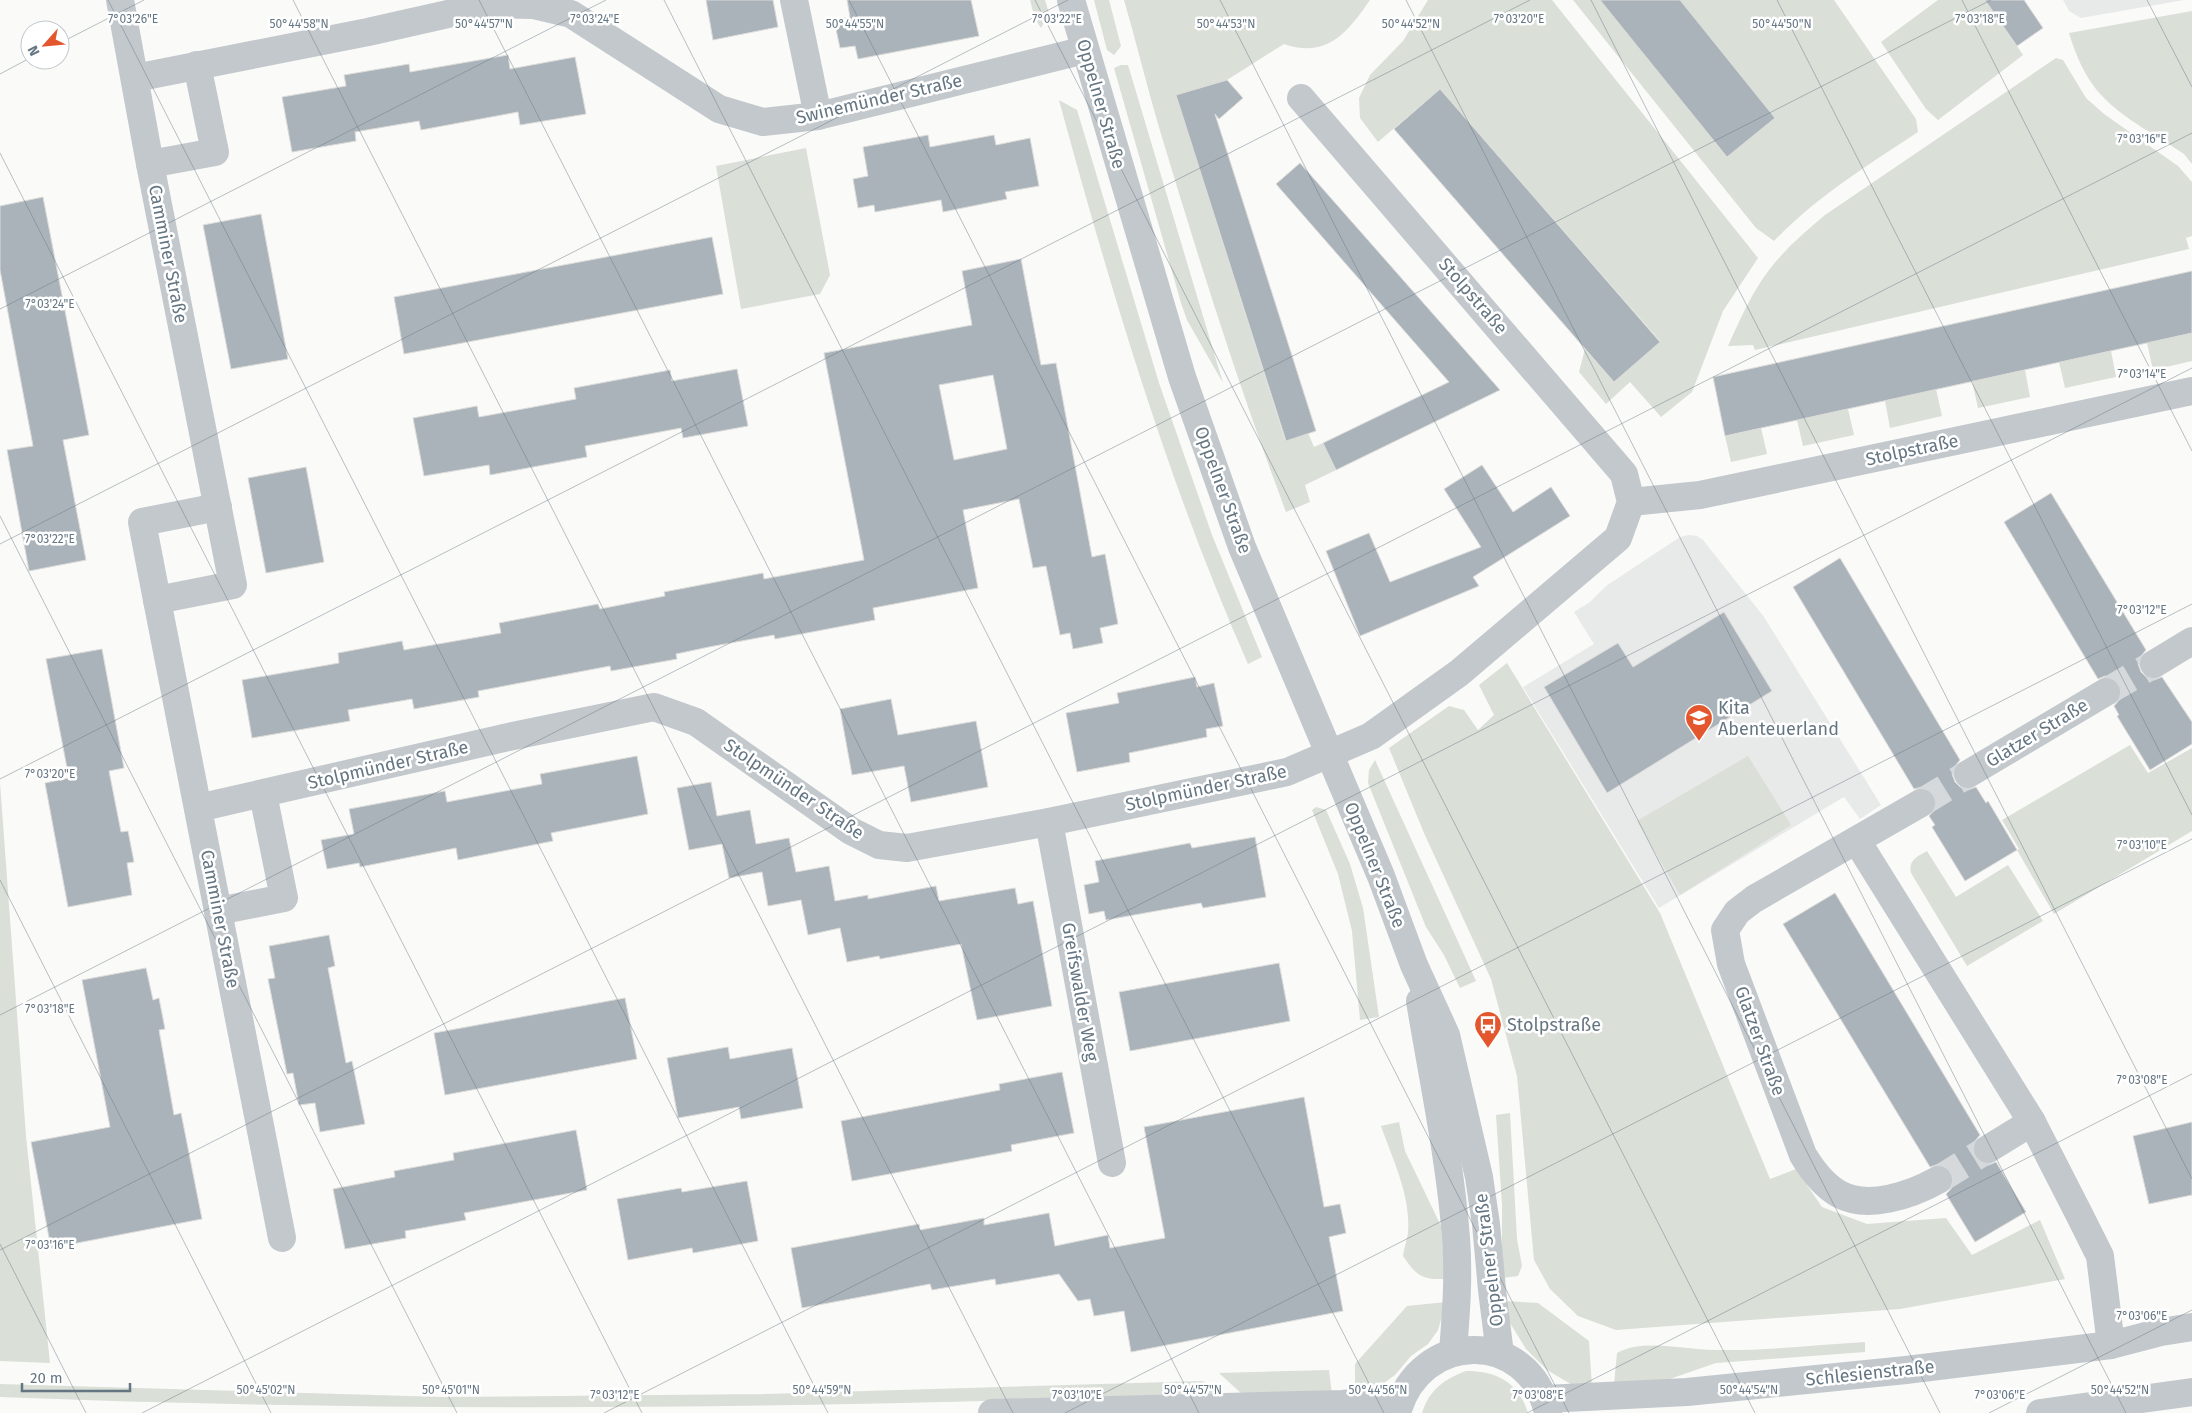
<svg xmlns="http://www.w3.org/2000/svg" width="2192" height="1413" font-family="'Fira Sans',sans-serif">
<rect width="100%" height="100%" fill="#fafaf8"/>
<g fill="#e8e9e9">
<polygon points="2063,0 2184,0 2081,18 2069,11"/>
<polygon points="1689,535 1697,536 1703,540 1764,617 1881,805 1860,819 1844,797 1659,908 1523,687 1594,644 1574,612 1590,602 1606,586 1680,537"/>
</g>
<g fill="#dadfd7">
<polygon points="1030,0 1045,0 1049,13 1041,28 1035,19"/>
<polygon points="1094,0 1109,0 1121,46 1114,55 1107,50"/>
<path d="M 1124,0 L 1370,0 C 1348,32 1327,59 1284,44 L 1227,80 L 1176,95 L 1285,440 L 1308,433 L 1314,447 L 1323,443 L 1336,470 L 1305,485 L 1310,502 L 1286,512 C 1238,385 1197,254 1158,124 C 1146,83 1136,41 1124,0 Z"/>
<polygon points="1428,0 1552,0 1758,258 1723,311 1692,392 1661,417 1630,382 1606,404 1579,372 1585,349 1614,382 1660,341 1440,89 1378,142 1360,118 1359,98 1370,75 1403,41"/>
<path d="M 1573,0 L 1600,0 L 1727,157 L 1775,118 L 1680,0 L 1834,0 L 1916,119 L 1918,132 C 1868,165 1816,197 1774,241 L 1756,228 Z"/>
<polygon points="1938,0 1998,0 1995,14 2023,55 1938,120 1926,109 1881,42"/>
<path d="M 2192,11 L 2192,164 L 2184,154 C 2159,137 2124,119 2103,97 C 2086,80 2076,56 2069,33 Z"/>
<path d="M 2056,58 L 2063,60 L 2086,98 L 2104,114 L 2178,166 L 2192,182 L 2192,236 L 2186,238 L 2189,249 L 1755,350 L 1753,345 L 1728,346 C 1738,324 1747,303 1760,283 C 1777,256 1801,235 1825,215 Z"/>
<polygon points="1121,65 1128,65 1223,383 1187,320 1181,303 1114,68"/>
<path d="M 1059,100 L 1077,110 L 1159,383 L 1212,535 L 1262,657 L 1248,664 C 1168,483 1111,291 1059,100 Z"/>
<polygon points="806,148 830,275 820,294 741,309 716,166"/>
<polygon points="2192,333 2192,361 2153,370 2147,343"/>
<polygon points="2111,351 2116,377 2065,388 2059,362"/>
<polygon points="2025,370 2030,397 1978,408 1972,381"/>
<polygon points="1936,389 1942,416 1890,428 1885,401"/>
<polygon points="1848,409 1854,435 1803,446 1797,420"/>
<polygon points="1761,428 1767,454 1731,462 1725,436"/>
<polygon points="1507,663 1660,913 1770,1179 1796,1169 1822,1207 1867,1224 1946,1218 1972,1255 2040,1220 2065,1279 1900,1309 1616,1330 1578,1316 1550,1289 1534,1260 1517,1076 1491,979 1424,833 1389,748 1449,706 1464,710 1478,730 1494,715 1479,685"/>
<polygon points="2130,745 2148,773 2192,748 2192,831 2054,914 2017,850 2019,849 2002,820"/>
<polygon points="1748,756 1791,825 1680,895 1637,821"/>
<polygon points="1375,760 1476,981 1460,988 1444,955 1426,927 1368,783 1369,770"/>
<polygon points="0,783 26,1136 50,1363 0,1361"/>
<polygon points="1316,807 1326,810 1350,864 1363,908 1379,1017 1360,1020 1352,931 1338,874 1312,810"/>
<path d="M 1927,851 L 1956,897 L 2008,865 L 2043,921 L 1967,966 L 1911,873 C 1908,860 1917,857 1927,851 Z"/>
<polygon points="1510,1113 1517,1239 1522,1266 1518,1276 1502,1278 1502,1205 1496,1115"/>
<path d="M 1399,1122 L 1405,1151 L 1441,1226 L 1445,1279 C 1421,1280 1416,1275 1403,1256 C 1404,1248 1407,1240 1408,1233 C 1411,1196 1393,1160 1381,1126 Z"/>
<polygon points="1505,1301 1538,1303 1589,1341 1592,1388 1574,1386 1547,1370 1526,1349 1510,1323"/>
<polygon points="1446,1302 1438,1330 1428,1344 1411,1356 1395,1375 1373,1391 1355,1394 1355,1364 1407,1306"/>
<path d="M 1865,1342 L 1865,1352 L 1716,1363 L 1661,1382 L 1614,1385 L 1617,1353 C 1644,1338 1685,1350 1715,1350 C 1763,1351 1816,1345 1865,1342 Z"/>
<polygon points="1329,1370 1332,1395 1243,1395 1219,1373"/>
<path d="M 1466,1371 C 1497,1371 1518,1382 1528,1413 L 1422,1413 C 1429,1390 1444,1379 1466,1371 Z"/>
<path d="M 1203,1381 L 1222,1393 C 815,1409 407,1413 0,1397 L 0,1384 L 443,1397 L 765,1394 Z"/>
</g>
<g fill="#aab3b9" stroke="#dcdcda" fill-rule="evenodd">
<polygon points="706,0 773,0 778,27 713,40"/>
<polygon points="847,0 971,0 979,36 858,59 855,46 840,48 834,20 850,17"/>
<polygon points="1600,0 1680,0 1775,118 1727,157"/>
<polygon points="1985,0 2024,0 2043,28 2017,46"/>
<polygon points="508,55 510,69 575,57 586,114 520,125 518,112 421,130 419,121 355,132 356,141 292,152 282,97 346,86 344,75 409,64 410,72"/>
<polygon points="1227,80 1243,98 1219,119 1215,114 1316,431 1286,441 1176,95"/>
<polygon points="1440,89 1660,342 1614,382 1394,129"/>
<polygon points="928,135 930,147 994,135 996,145 1030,138 1039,186 1005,192 1007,199 943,212 941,200 875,212 874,205 858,208 853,179 868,176 863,147"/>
<polygon points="1300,163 1500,390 1336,470 1323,443 1449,382 1276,184"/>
<polygon points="43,197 89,435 63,440 86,560 29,571 7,450 33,446 0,270 0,206"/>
<polygon points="261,214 288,359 231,369 203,225"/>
<polygon points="712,237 723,294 404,354 394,297"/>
<path d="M 1021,259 L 1041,365 L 1056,363 L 1092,557 L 1105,554 L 1118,624 L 1100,628 L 1103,643 L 1073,649 L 1070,633 L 1060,635 L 1046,566 L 1033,568 L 1019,499 L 963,510 L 978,588 L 873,608 L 875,620 L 775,639 L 774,635 L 709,647 L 676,654 L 677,659 L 611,671 L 610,666 L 478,691 L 479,697 L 414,709 L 412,699 L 348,710 L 350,721 L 252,738 L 242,680 L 339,663 L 338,653 L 402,641 L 404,650 L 501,633 L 499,623 L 598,604 L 600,609 L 665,596 L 664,592 L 763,573 L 764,579 L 864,560 L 824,353 L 972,325 L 962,271 ZM 993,375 L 1007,449 L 954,460 L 939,385 Z"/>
<polygon points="2192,271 2192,333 1725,436 1713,377"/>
<polygon points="737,369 748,426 683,438 681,428 585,446 587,457 490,475 489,465 424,476 413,418 477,406 479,417 512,411 576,399 574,388 670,370 672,381"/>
<polygon points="1482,465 1513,512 1551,487 1570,516 1473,577 1479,586 1360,636 1326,551 1369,533 1390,582 1481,547 1444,489"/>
<polygon points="306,467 324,562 266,573 248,478"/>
<polygon points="2051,493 2146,650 2141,656 2138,664 2141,672 2146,677 2154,680 2162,677 2192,722 2192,744 2150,770 2117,716 2119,715 2114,706 2120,699 2122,692 2120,684 2113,678 2105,676 2098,679 2004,522"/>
<polygon points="1840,558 1960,760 1955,766 1952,774 1955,782 1960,787 1968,790 1976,787 1986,803 1988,801 2017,850 1965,881 1932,827 1935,825 1929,816 1935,810 1937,804 1934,795 1928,789 1922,787 1914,789 1793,587"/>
<polygon points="1724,612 1772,691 1607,793 1544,687 1618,643 1633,667"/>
<polygon points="102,649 124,768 109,771 121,832 128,831 134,862 127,863 132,895 68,907 45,783 69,778 46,659"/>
<polygon points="1195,677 1197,687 1214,683 1223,726 1206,729 1207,737 1129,753 1130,762 1077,772 1066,713 1119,703 1117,693"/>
<polygon points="891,699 898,735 976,721 988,787 911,802 904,766 852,775 840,709"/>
<polygon points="637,756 648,814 551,833 553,841 458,860 456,848 360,867 359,863 327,869 321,840 354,834 349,809 445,791 447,802 542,784 540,774"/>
<polygon points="711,782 717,816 750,810 756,844 789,838 796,872 829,866 835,901 868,895 868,899 936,886 939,901 1015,888 1018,904 1033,901 1052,1006 977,1020 961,944 880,959 879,956 847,962 840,928 808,935 801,900 768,906 762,872 729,878 722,844 689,850 677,788"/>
<polygon points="1255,837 1266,897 1203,908 1201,903 1106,920 1104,911 1089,914 1084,885 1099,882 1095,861 1190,843 1192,848"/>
<polygon points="1835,893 1980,1135 1974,1142 1972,1150 1974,1157 1981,1163 1989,1165 1996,1162 2026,1212 1975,1242 1946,1194 1951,1189 1954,1181 1952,1172 1947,1167 1939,1164 1930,1167 1783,924"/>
<polygon points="329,935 335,966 328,968 346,1063 352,1061 365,1124 320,1132 315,1103 299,1105 293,1073 287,1074 268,979 275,978 269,946"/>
<polygon points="1279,963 1290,1021 1130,1051 1119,992"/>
<polygon points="146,968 153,1000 159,998 165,1029 159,1030 174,1115 181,1113 202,1219 51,1248 31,1142 110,1127 82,980"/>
<polygon points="625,998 637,1059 445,1095 434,1033"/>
<polygon points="728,1047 730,1059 792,1048 803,1108 741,1119 739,1107 678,1118 667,1058"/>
<polygon points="1062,1072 1074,1133 1011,1145 1012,1151 852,1181 841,1121 1000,1090 999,1084"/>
<polygon points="1304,1097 1324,1207 1340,1204 1346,1233 1329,1237 1343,1311 1131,1352 1124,1311 1094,1316 1090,1299 1078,1301 1059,1274 996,1285 995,1279 932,1290 930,1284 802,1308 791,1248 919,1224 920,1230 984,1218 984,1225 1049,1213 1055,1246 1108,1235 1110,1248 1165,1238 1144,1127"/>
<polygon points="2192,1122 2192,1195 2149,1204 2133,1136"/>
<polygon points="576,1130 587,1190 464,1213 466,1220 405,1231 406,1238 345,1249 333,1189 395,1177 394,1171 454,1160 453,1153"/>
<polygon points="747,1181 758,1241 693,1253 692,1248 628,1260 617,1199 681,1188 682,1192"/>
</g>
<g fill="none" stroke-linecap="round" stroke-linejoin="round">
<g stroke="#d5d9db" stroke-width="28" stroke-dasharray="28 14" stroke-linecap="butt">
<polyline points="2106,692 2154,664"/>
<polyline points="1921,803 1968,774"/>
<polyline points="1938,1180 1988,1149"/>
</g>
<g stroke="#c3c8cc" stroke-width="28">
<polyline points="120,0 150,164 233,585 157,600 282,1238"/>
<polyline points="794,0 818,116"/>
<polyline points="135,78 368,32 492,4 533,5 571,14 719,109 763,122 818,116 1085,50"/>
<polyline points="150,164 215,152 197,65"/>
<polyline points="1631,502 1700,495 2192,391"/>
<polyline points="157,600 142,522 218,507"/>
<polyline points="2154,664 2192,641"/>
<polyline points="1968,774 2106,692"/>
<path d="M 1921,803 L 1754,899 L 1737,912 L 1725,930 L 1731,964 L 1803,1155 C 1812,1170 1823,1185 1839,1194 C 1868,1210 1911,1195 1938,1180"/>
<polyline points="198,808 513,736 654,707 696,722 851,831 879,845 907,848 1049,822 1287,772 1371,736 1459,673 1618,538 1631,502 1624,474 1301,98"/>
<polyline points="1049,822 1112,1163"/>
<polyline points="1857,841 2032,1122 2080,1216 2100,1256 2111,1345"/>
<polyline points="218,911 284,898 263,794"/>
<polyline points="1988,1149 2032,1122"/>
</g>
<g stroke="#c3c8cc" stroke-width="28">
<polyline points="1071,0 1182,377 1242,547 1381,876 1414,965 1446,1035 1479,1177 1486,1224 1492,1290 1500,1354"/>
<path d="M 1420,1001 C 1433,1080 1450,1159 1456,1238 C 1459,1276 1456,1314 1453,1352"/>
<polyline points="1545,1399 1687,1392 1906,1370 2111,1345 2161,1332 2192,1327"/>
<polyline points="992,1413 1342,1404 1401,1398"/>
<path d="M 1397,1413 C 1419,1330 1529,1328 1548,1413"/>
<polyline points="2040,1413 2192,1392"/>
</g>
</g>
<path fill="none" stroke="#657683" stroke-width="1" stroke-opacity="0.45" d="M 108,0 L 828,1413M 293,0 L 1013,1413M 479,0 L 1199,1413M 664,0 L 1384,1413M 849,0 L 1569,1413M 1035,0 L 1755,1413M 1220,0 L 1940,1413M 1406,0 L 2126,1413M 1591,0 L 2192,1179M 1777,0 L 2192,815M 1962,0 L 2192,451M 2147,0 L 2192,87M 60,43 L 144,0M 0,74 L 30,58M 0,153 L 642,1413M 0,309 L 606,0M 0,516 L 457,1413M 0,544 L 1068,0M 0,779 L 1530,0M 0,880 L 271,1413M 0,1015 L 1991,0M 0,1244 L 86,1413M 0,1250 L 2192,133M 142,1413 L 2192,368M 604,1413 L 2192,604M 1065,1413 L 2192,839M 1527,1413 L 2192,1074M 1989,1413 L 2192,1310"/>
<defs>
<symbol id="school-pin" viewBox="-11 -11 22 30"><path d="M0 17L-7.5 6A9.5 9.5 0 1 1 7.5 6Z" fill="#e4572e" stroke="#fff"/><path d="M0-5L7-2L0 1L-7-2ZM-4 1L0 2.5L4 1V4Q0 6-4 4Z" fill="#fff"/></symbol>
<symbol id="bus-pin" viewBox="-11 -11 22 30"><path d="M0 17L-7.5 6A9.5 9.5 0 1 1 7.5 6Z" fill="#e4572e" stroke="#fff"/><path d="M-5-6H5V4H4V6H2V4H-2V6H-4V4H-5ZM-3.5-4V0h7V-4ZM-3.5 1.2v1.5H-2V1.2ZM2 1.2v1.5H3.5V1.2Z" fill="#fff"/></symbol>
</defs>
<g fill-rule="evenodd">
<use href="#school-pin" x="1683" y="702" width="32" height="43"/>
<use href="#bus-pin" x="1472" y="1009" width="32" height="43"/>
</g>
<g text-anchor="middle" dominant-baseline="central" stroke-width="5" stroke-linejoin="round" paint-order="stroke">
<g font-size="18" fill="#657683" stroke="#fff">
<text transform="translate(879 99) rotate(-13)">Swinemünder Straße</text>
<text transform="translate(1101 104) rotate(74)">Oppelner Straße</text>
<text transform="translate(168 254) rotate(79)">Camminer Straße</text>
<text transform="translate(1473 296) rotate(49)">Stolpstraße</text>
<text transform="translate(1912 450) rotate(-12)">Stolpstraße</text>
<text transform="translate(1223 490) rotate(70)">Oppelner Straße</text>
<text transform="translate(2037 733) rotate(-31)">Glatzer Straße</text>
<text transform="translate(388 765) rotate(-13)">Stolpmünder Straße</text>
<text transform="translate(1206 788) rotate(-12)">Stolpmünder Straße</text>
<text transform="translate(794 789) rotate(34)">Stolpmünder Straße</text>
<text transform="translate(1375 865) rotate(68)">Oppelner Straße</text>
<text transform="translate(220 919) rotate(79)">Camminer Straße</text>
<text transform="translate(1080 992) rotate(80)">Greifswalder Weg</text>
<text transform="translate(1760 1041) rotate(70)">Glatzer Straße</text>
<text transform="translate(1489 1260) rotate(-97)">Oppelner Straße</text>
<text transform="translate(1870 1373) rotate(-6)">Schlesienstraße</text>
</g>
<g font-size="18" fill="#657683" stroke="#fff" text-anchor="start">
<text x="1718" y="708">Kita<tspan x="1718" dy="21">Abenteuerland</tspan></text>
<text x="1507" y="1025">Stolpstraße</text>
</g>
</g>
<g font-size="12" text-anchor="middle" fill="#657683" stroke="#fff" stroke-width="5" stroke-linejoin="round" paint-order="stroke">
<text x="1057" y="23">7°03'22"E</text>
<text x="1519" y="23">7°03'20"E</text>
<text x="133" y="23">7°03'26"E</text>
<text x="595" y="23">7°03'24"E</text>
<text x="1980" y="23">7°03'18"E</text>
<text x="299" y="28">50°44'58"N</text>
<text x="484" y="28">50°44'57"N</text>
<text x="855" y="28">50°44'55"N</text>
<text x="1226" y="28">50°44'53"N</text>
<text x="1411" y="28">50°44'52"N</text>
<text x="1782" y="28">50°44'50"N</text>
<text x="2142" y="143">7°03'16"E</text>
<text x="50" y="308">7°03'24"E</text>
<text x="2142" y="378">7°03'14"E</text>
<text x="50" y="543">7°03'22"E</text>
<text x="2142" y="614">7°03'12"E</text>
<text x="50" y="778">7°03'20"E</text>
<text x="2142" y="849">7°03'10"E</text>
<text x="50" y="1013">7°03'18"E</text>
<text x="2142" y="1084">7°03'08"E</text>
<text x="50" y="1249">7°03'16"E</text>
<text x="2142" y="1320">7°03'06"E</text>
<text x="266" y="1394">50°45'02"N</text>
<text x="451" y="1394">50°45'01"N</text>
<text x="822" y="1394">50°44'59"N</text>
<text x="1193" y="1394">50°44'57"N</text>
<text x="1378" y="1394">50°44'56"N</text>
<text x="1749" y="1394">50°44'54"N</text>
<text x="2120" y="1394">50°44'52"N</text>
<text x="615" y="1399">7°03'12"E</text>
<text x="1077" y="1399">7°03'10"E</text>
<text x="1538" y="1399">7°03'08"E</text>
<text x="2000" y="1399">7°03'06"E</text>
</g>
<g transform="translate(45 45) rotate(243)"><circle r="24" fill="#ffffff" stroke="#c1c8cd"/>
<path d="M0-4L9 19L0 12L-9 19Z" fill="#e4572e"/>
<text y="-8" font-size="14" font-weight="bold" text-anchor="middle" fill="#657683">N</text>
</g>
<path d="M22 1383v8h108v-8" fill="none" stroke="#657683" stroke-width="2.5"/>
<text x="30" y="1383" font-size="15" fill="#657683" stroke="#ffffff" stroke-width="4" paint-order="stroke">20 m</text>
</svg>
